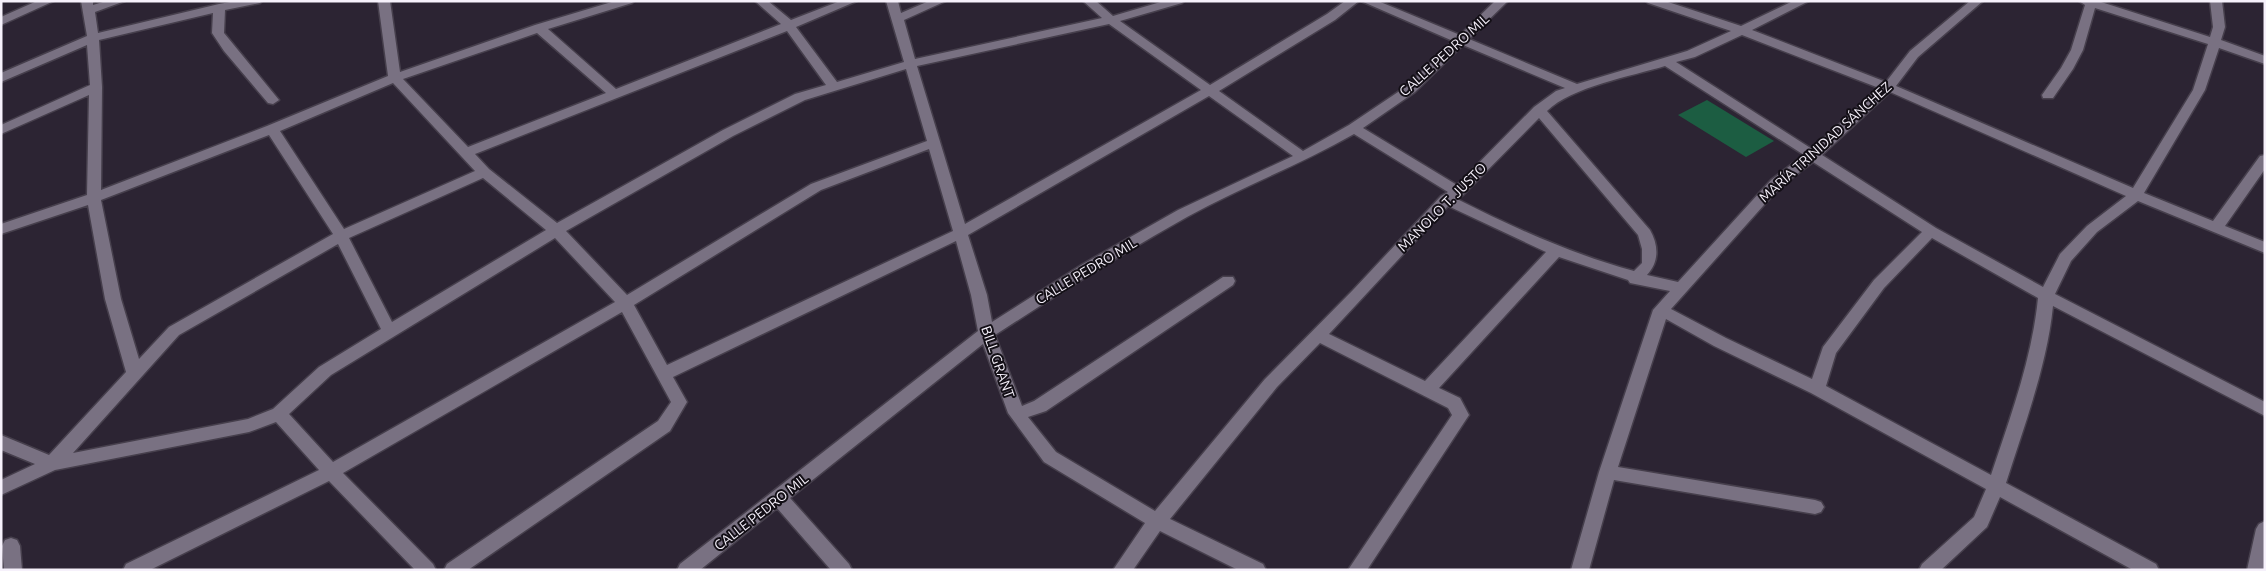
<svg xmlns="http://www.w3.org/2000/svg" width="2266" height="571" font-family="Ubuntu,sans-serif">
<rect width="100%" height="100%" fill="#2c2433"/>
<polygon fill="#1c5d42" points="1707,100 1774,141 1746,157 1678,115"/>
<g fill="none" stroke-linecap="round" stroke-linejoin="round">
<defs>
<g id="minor">
<polygon points="37,1 54,1 1,25 1,17"/>
<path d="M 81,1 L 93,1 L 93,5 L 106,1 L 125,1 L 95,12 L 98,33 L 219,4 L 236,1 L 262,1 L 260,3 L 225,10 L 224,33 L 279,100 L 273,104 L 268,103 L 224,51 L 212,33 L 213,13 L 99,40 L 102,87 L 101,190 L 267,126 L 388,76 L 378,1 L 390,1 L 400,72 L 535,25 L 615,1 L 634,1 L 632,3 L 548,29 L 616,89 L 781,24 L 755,1 L 768,1 L 791,20 L 840,1 L 857,1 L 796,27 L 837,82 L 904,62 L 886,1 L 898,1 L 901,13 L 929,1 L 946,1 L 904,20 L 915,59 L 1102,18 L 1083,1 L 1096,1 L 1113,16 L 1164,1 L 1184,1 L 1182,3 L 1120,21 L 1210,85 L 1327,14 L 1345,1 L 1359,1 L 1335,20 L 1219,91 L 1303,151 L 1349,125 L 1407,86 L 1453,41 L 1361,1 L 1378,1 L 1460,35 L 1495,1 L 1508,1 L 1469,39 L 1577,84 L 1687,51 L 1731,31 L 1648,3 L 1646,1 L 1665,1 L 1741,26 L 1793,1 L 1809,1 L 1752,30 L 1886,82 L 1910,51 L 1970,1 L 1983,1 L 1918,57 L 1896,86 L 2133,188 L 2193,90 L 2208,44 L 2095,8 L 2083,50 L 2073,69 L 2053,98 L 2043,98 L 2042,95 L 2061,68 L 2071,50 L 2085,5 L 2079,1 L 2098,1 L 2210,37 L 2213,27 L 2210,1 L 2222,1 L 2225,27 L 2221,40 L 2265,56 L 2265,64 L 2219,48 L 2205,90 L 2144,193 L 2213,221 L 2260,156 L 2265,155 L 2265,169 L 2225,226 L 2265,242 L 2265,253 L 2138,201 L 2097,232 L 2071,261 L 2055,294 L 2265,402 L 2265,416 L 2053,306 C 2047,366 2024,426 2006,483 L 2156,564 L 2159,570 L 2133,570 L 2000,497 L 1987,527 L 1941,570 L 1919,570 L 1922,564 L 1974,517 L 1986,489 L 1811,393 L 1714,346 L 1666,319 L 1618,467 L 1815,500 L 1821,502 L 1824,507 L 1821,512 L 1815,514 L 1614,480 L 1589,570 L 1571,570 L 1599,472 L 1653,310 L 1670,291 L 1630,283 L 1628,280 L 1559,257 L 1439,388 L 1460,398 L 1469,415 L 1367,570 L 1348,570 L 1452,415 L 1448,408 L 1320,343 L 1277,387 L 1170,519 L 1263,564 L 1266,570 L 1238,570 L 1160,531 L 1133,570 L 1113,570 L 1145,523 L 1044,462 L 1008,413 L 983,344 L 790,498 L 849,564 L 852,570 L 831,570 L 777,508 L 700,570 L 677,570 L 680,564 L 978,331 L 971,295 L 956,241 L 673,377 L 687,402 L 670,431 L 468,570 L 444,570 L 447,564 L 658,421 L 671,402 L 622,312 L 343,473 L 433,564 L 436,570 L 415,570 L 329,481 L 150,570 L 123,570 L 126,564 L 319,470 L 276,422 L 249,432 L 55,470 L 1,495 L 1,480 L 35,464 L 1,450 L 1,435 L 49,455 L 126,372 L 105,299 L 88,205 L 1,234 L 1,224 L 87,195 L 89,95 L 1,134 L 1,125 L 90,85 L 87,45 L 1,82 L 1,73 L 87,36 ZM 1109,24 L 1201,90 L 965,224 L 917,66 ZM 787,31 L 826,85 L 795,94 L 723,130 L 557,223 L 489,169 L 475,154 ZM 537,33 L 606,93 L 468,147 L 403,79 ZM 1742,35 L 1879,88 L 1812,149 L 1676,62 L 1695,57 ZM 1463,45 L 1565,88 L 1556,91 L 1534,107 L 1457,185 L 1363,128 L 1415,92 ZM 1665,66 L 1804,155 L 1771,180 L 1678,282 L 1647,275 C 1659,262 1659,246 1650,230 L 1547,111 C 1571,87 1632,76 1665,66 ZM 906,69 L 927,141 L 811,184 L 627,295 L 566,231 L 733,136 L 805,100 ZM 393,83 L 475,171 L 344,229 L 280,131 ZM 1890,92 L 2126,196 L 2087,226 L 2060,254 L 2043,287 L 1936,228 L 1822,155 ZM 1209,96 L 1293,156 L 1178,210 L 1083,264 L 992,322 L 987,295 L 968,235 ZM 1539,118 L 1638,235 L 1642,249 L 1642,263 L 1634,271 C 1572,254 1514,228 1457,199 L 1463,195 ZM 1354,134 L 1448,192 L 1441,196 L 1353,290 L 1265,379 L 1155,511 L 1056,452 L 1028,417 L 1046,411 L 1233,285 L 1235,281 L 1233,277 L 1223,277 L 1034,401 L 1022,406 L 995,335 C 1058,294 1121,254 1187,217 C 1241,187 1300,165 1354,134 ZM 269,135 L 333,234 L 169,327 L 139,359 L 121,299 L 101,200 ZM 929,149 L 953,231 L 667,365 L 634,305 L 821,190 ZM 1813,162 L 1922,232 L 1874,280 L 1823,347 L 1812,379 L 1726,338 L 1671,309 L 1781,186 ZM 483,178 L 546,230 L 392,322 L 349,238 ZM 1448,206 L 1546,252 L 1425,381 L 1329,334 ZM 555,238 L 615,302 L 333,462 L 289,414 L 331,375 ZM 1932,238 L 2038,298 C 2032,359 2010,418 1991,475 L 1826,386 L 1836,353 L 1884,288 ZM 338,244 L 381,329 L 319,367 L 273,409 L 248,419 L 73,453 L 179,335 Z"/>
<polygon points="2265,521 2265,570 2247,570 2256,529 2259,524"/>
<polygon points="11,538 17,540 20,546 22,570 4,570 2,546 5,540"/>
</g>
</defs>
<use href="#minor" stroke="#463f4c" stroke-width="3"/>
<use href="#minor" fill="#797182" fill-rule="evenodd"/>
</g>
<g text-anchor="middle" dominant-baseline="central" stroke-width="4" stroke-linejoin="round" paint-order="stroke">
<g font-size="14" fill="#f6f1fb" stroke="#130f16">
<text transform="translate(1444 55) rotate(-42)">CALLE PEDRO MIL</text>
<text transform="translate(1825 142) rotate(-42)">MARÍA TRINIDAD SÁNCHEZ</text>
<text transform="translate(1442 207) rotate(-45)">MANOLO T. JUSTO</text>
<text transform="translate(1086 271) rotate(-31)">CALLE PEDRO MIL</text>
<text transform="translate(998 362) rotate(71)">BILL GRANT</text>
<text transform="translate(761 512) rotate(-38)">CALLE PEDRO MIL</text>
</g>
</g>
<rect width="2266" height="571" fill="none" stroke="#f6f1fb" stroke-width="5"/>
</svg>
